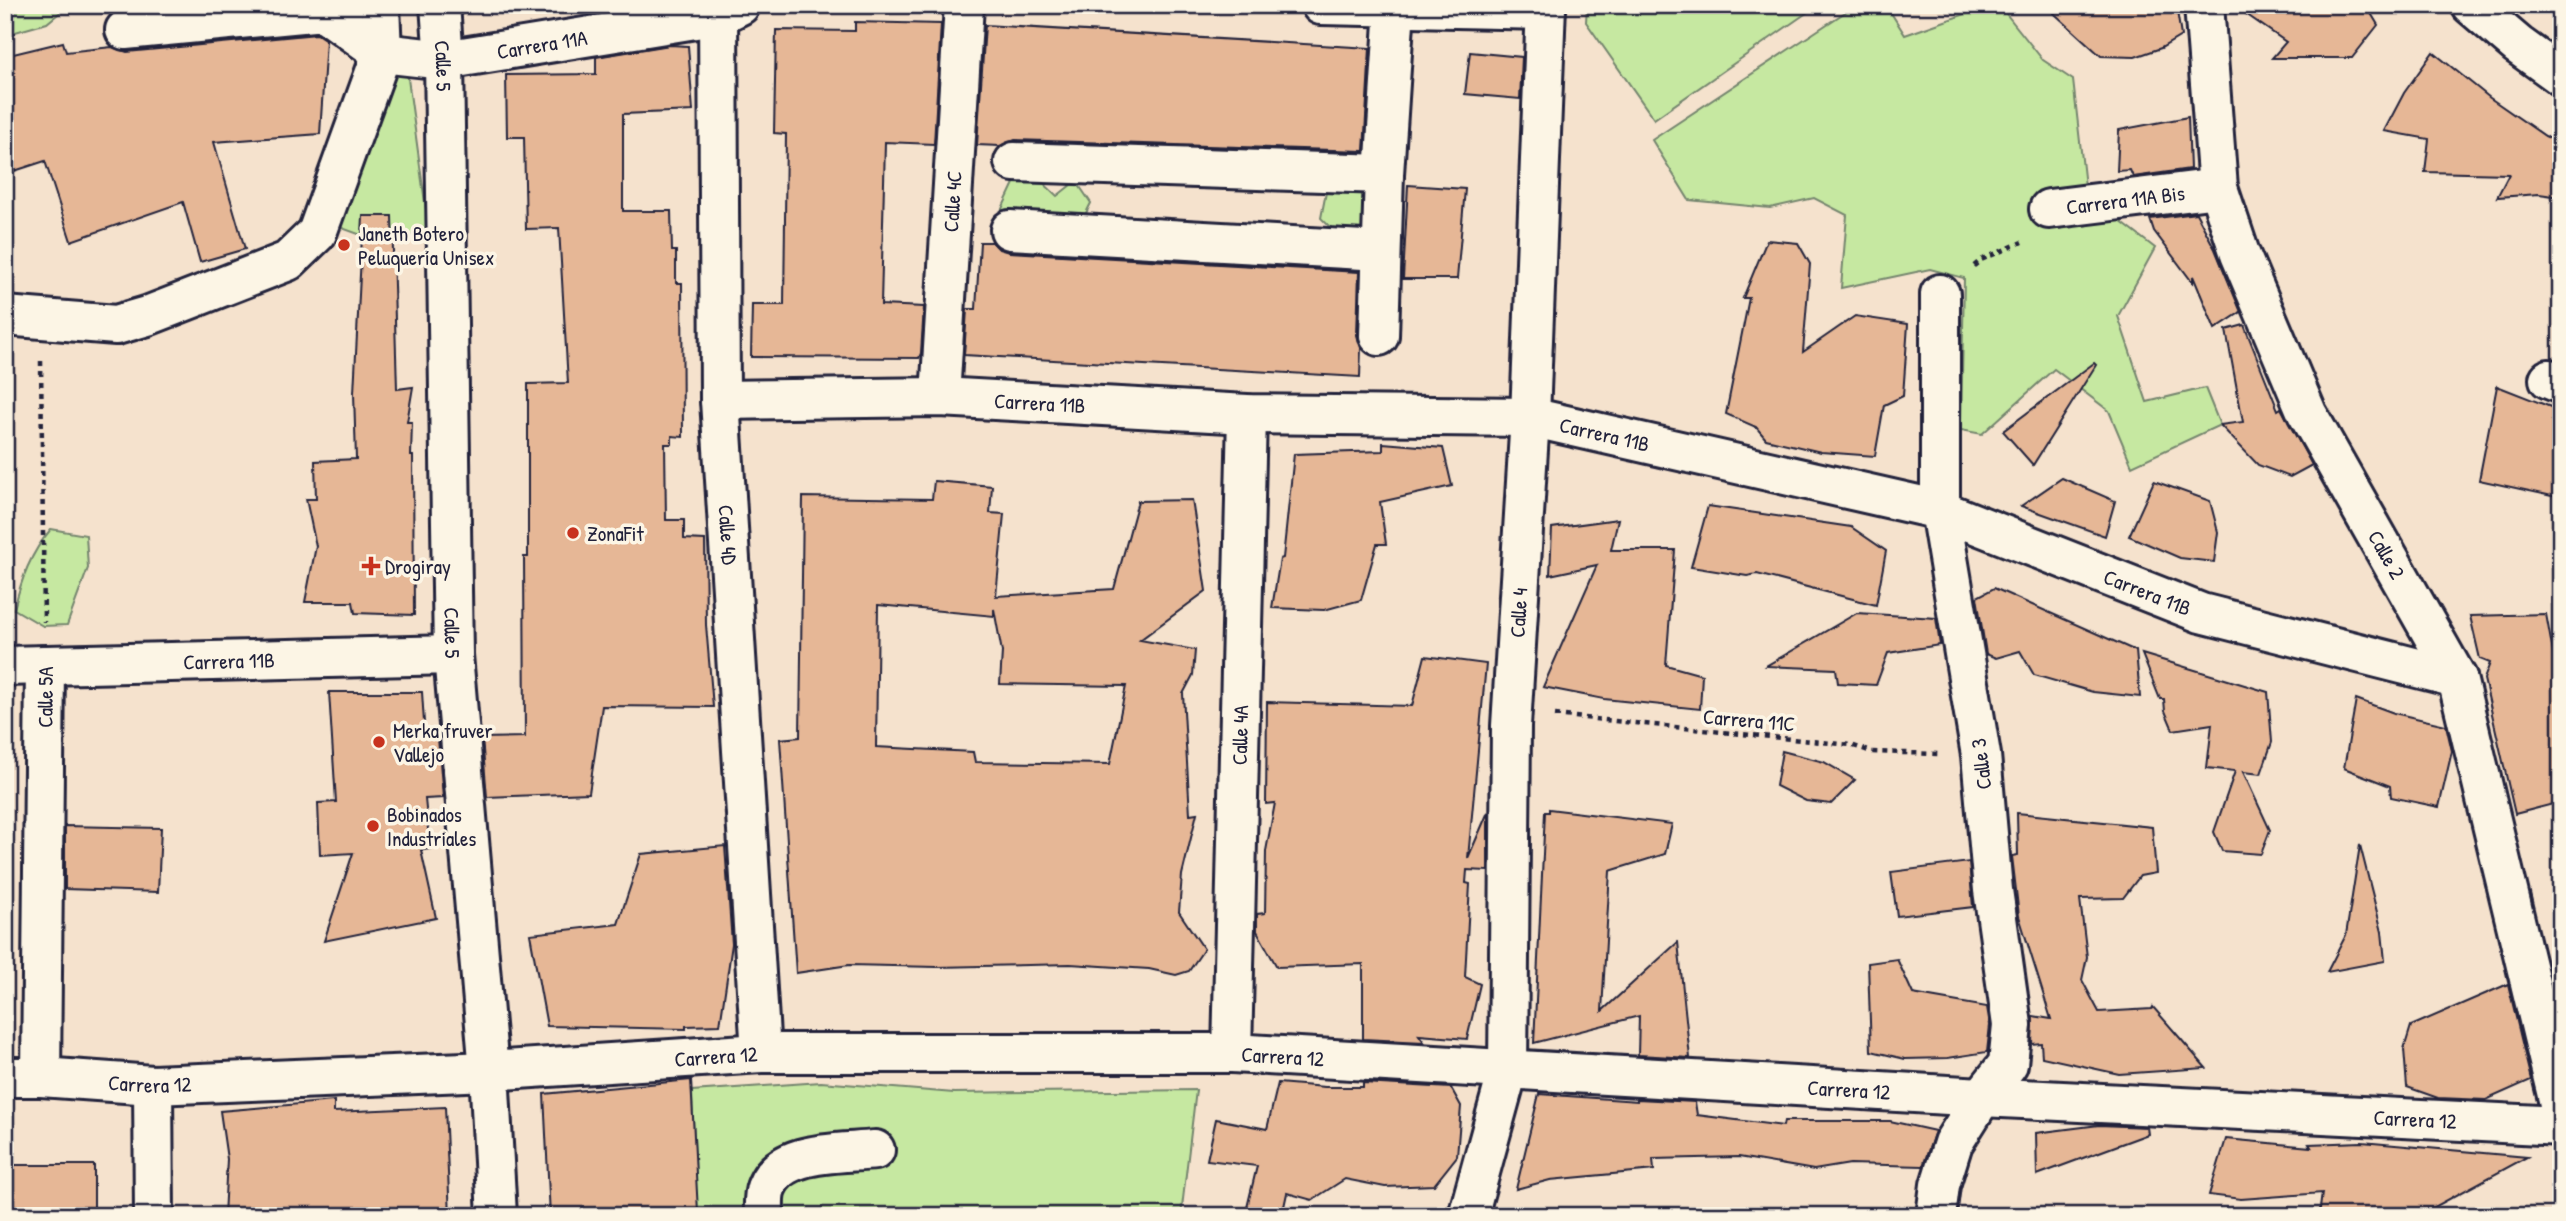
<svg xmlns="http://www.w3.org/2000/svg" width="2566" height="1221" font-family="'Patrick Hand',sans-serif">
<rect width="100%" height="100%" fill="#f5e2cd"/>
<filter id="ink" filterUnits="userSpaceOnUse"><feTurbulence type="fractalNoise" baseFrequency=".0143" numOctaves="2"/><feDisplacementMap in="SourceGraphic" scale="14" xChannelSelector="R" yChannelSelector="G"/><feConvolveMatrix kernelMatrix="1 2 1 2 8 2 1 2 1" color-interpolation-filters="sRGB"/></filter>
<g filter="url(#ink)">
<g fill="#c6e8a1" stroke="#74856e" stroke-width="2">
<polygon points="5,5 69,5 47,23 5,35"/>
<polygon points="1587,5 1818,5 1654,119 1586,22"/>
<polygon points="1856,5 1886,5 1905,35 1991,5 1999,5 2043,60 2073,80 2086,195 2155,248 2118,316 2147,402 2205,388 2220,425 2132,466 2109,411 2054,369 1982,434 1961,430 1964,278 1930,269 1841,288 1847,215 1814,198 1770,208 1689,200 1652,140"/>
<polygon points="386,63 406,64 429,232 375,240 328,223"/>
<polygon points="1036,176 1057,196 1076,181 1091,203 1076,233 1000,213 1016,179"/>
<polygon points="1327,187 1371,190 1367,236 1348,245 1321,218"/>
<path d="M 51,529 L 86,535 L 88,568 L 67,625 L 43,626 L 14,609 C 22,578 30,554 51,529 Z"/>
<polygon points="821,1082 954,1093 1196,1090 1181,1216 697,1216 692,1091"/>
</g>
<g fill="#e6b796" stroke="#22223b" stroke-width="2" fill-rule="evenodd">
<polygon points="2045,5 2176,5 2181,36 2161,48 2135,57 2101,56"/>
<polygon points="2233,5 2366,5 2378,25 2352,58 2272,58 2286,42"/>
<polygon points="855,22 941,24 934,144 885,142 881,305 924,307 921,353 919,358 751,357 752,305 784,305 786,134 774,133 776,30 855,31"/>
<polygon points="985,25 1370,48 1364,151 1015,140 1000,146 977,145"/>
<polygon points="317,34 326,40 320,134 214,142 245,249 200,262 183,202 71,241 45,161 5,174 5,56 63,42 66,52 112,47 127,52"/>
<polygon points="670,45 688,46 693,111 623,114 623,211 671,211 672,251 676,251 676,283 682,283 683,437 672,436 672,444 665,444 666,520 684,520 684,539 705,540 706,625 713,707 602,706 589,793 487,797 482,738 525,737 524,557 528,557 528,384 568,383 559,228 526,229 524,137 507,137 506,75 596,74 596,57"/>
<polygon points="1470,52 1522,57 1520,99 1465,94"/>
<polygon points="2433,52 2490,98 2545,136 2561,143 2561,197 2539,194 2497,197 2509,174 2425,172 2429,139 2384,131 2404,93"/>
<polygon points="2188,117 2190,169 2133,177 2130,170 2117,171 2119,130"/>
<polygon points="1408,185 1465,189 1457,279 1403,279"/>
<polygon points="2196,213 2215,249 2241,312 2215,329 2193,276 2193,283 2154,231 2150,219"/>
<polygon points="363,216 392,216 397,389 413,387 407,422 412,422 411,456 413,456 414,615 355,613 353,602 305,602 316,546 306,499 316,499 315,461 356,459 354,393"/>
<polygon points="1767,240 1798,243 1810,264 1803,352 1855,316 1908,324 1903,396 1884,405 1875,456 1821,452 1766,439 1756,427 1726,414 1749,298 1743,298"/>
<polygon points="980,242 992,242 999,249 1009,252 1359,272 1357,335 1361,348 1360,377 964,355 967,309 976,309"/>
<polygon points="2244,325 2278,410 2281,408 2312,465 2290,477 2258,465 2220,425 2243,422 2226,330"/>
<polygon points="2094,363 2096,365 2033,465 2003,431"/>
<polygon points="2497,386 2561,411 2561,498 2479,480"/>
<polygon points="1383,443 1443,448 1452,486 1380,502 1386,544 1377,544 1361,600 1324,610 1272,608 1280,559 1283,558 1294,454 1383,451"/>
<polygon points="2062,478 2115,501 2105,536 2021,506"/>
<path d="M 934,481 L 992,486 L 990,513 L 1004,514 L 996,596 L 1114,589 L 1138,501 L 1192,500 L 1206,591 L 1140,640 L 1195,650 L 1193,675 L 1183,694 L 1190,814 L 1197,813 L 1182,875 L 1179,912 L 1204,949 L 1189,971 L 1176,975 L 1149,969 L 1070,964 L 937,967 L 849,965 L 796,973 L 780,739 L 800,737 L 803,497 L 932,499 ZM 878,605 L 994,616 L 994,609 L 1002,652 L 1000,684 L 1126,686 L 1110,764 L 975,762 L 973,752 L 876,747 Z"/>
<polygon points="2154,481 2210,501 2218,532 2214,562 2180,558 2129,536"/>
<polygon points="1708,506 1851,527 1886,551 1876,605 1757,574 1747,576 1691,567"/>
<polygon points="1618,519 1611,550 1675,550 1666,665 1702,675 1700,709 1604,699 1543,687 1597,565 1550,575 1552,528"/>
<polygon points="1994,588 2136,651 2140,697 2093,692 2034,675 2020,651 1996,658 1986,654 1977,597"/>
<polygon points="1857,613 1936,618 1940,645 1888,653 1876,685 1838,683 1836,669 1766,666"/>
<polygon points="2546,614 2561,696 2561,802 2515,814 2484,679 2490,663 2480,659 2470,616"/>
<polygon points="2142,654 2268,692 2272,742 2261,774 2243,772 2270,830 2261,854 2222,851 2214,832 2235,771 2207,768 2212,724 2173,730 2165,711 2164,699 2160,699"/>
<polygon points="1425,656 1486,664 1468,858 1488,812 1488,871 1467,870 1466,883 1470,884 1465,977 1480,984 1467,1039 1419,1035 1424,1042 1363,1039 1363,964 1277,967 1257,931 1257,914 1265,913 1266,851 1275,803 1266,804 1267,702 1412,706"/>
<polygon points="329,692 422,692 425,738 438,738 443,798 425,799 430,849 421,850 436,918 324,941 353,853 320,855 318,803 336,802"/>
<polygon points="2356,699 2394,713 2446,725 2452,751 2439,807 2391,797 2390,786 2344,768"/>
<polygon points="1782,751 1824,762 1855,780 1831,804 1806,801 1776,786"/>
<polygon points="1549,809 1672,824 1665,854 1610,871 1602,1011 1678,942 1690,1058 1638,1055 1639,1016 1534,1043 1545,812 1549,812"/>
<polygon points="2017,813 2152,827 2156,873 2140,876 2123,898 2080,899 2087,957 2082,980 2099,1012 2152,1009 2153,1007 2206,1068 2119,1074 2042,1057 2041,1043 2032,1044 2033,1016 2051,1019 2019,916 2012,856 2018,855"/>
<polygon points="65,826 161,828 158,892 65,889"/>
<polygon points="2360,845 2382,932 2385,961 2327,972 2346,935"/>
<polygon points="725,846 732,944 720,1025 686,1026 686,1029 547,1026 530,934 618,924 641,854"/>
<polygon points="1969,862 1973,907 1897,916 1891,872"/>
<polygon points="1897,959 1913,994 1987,1007 1990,1025 1987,1052 1948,1058 1905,1059 1871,1051 1868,963"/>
<polygon points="2561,982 2561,1017 2553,984"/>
<polygon points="2508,984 2531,1080 2486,1100 2438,1098 2407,1087 2404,1049 2411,1026"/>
<polygon points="691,1080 698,1212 658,1216 550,1216 544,1094"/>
<polygon points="1278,1083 1325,1087 1363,1087 1363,1083 1451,1088 1461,1106 1457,1156 1434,1185 1385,1187 1345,1179 1312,1200 1287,1193 1282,1216 1245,1216 1257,1166 1207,1160 1216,1119 1267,1129"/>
<polygon points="1539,1094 1637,1101 1637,1099 1695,1102 1697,1115 1783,1126 1784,1121 1890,1121 1935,1131 1923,1166 1850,1164 1814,1170 1739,1157 1653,1159 1654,1170 1550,1180 1516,1189"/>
<polygon points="334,1101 334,1112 445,1107 450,1216 224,1216 227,1159 220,1111"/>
<polygon points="2099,1125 2147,1127 2148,1134 2037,1175 2036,1133"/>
<polygon points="2226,1139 2311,1147 2309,1144 2362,1142 2527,1157 2418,1216 2319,1216 2322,1193 2241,1199 2209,1195"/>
<rect x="5" y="1165" width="89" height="51"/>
</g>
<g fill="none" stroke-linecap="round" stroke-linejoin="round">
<defs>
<g id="minor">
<path id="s1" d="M 440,5 L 444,60 L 453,655 L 489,1071 L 497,1216"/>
<path id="s2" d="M 718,5 L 720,400 L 761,1053"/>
<polyline points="1321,5 1546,10"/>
<path id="s3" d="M 2204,5 L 2218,188 L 2240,254 L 2307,413 L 2457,678 L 2561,1112"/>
<polyline points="2471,5 2518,45 2561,76"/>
<path id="s4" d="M 323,11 L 382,53 L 444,60 L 720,15 L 740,5"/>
<polyline points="125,30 323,11 345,5"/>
<polyline points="1014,162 1384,174"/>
<path id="s5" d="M 2049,209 L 2218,188"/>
<polyline points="1010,230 1381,251"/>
<polyline points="5,316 116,325 147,316 288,261 317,233 382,53 380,5"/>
<polyline points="1379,336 1384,174 1395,7"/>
<polyline points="2549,379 2561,384"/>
<path id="s6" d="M 940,397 L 964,5"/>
<path id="s7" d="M 720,400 L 940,397 L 1247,414 L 1530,417 L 1940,510 L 2201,613 L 2457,678"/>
<path id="s8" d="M 5,666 L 453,655"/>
<path id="s9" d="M 1232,1053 L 1247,414"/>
<path id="s10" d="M 5,1077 L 41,1077 L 153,1085 L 489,1071 L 761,1053 L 1232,1053 L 1982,1097 L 2561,1126"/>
<path id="s11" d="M 41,1077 L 45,665"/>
<polyline points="153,1085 154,1216"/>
<path d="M 764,1216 C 764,1207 763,1196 766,1188 C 780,1149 839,1154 875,1150"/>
<path id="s12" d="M 1468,1216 L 1508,1070 L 1511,726 L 1530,417 L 1546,5"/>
<polyline points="1936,1216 1940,1185 1953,1143 1982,1097 2008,1064 2012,1025 1993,890 1981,755 1940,510 1940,294"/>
</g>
</defs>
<use href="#minor" stroke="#22223b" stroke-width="44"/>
<g stroke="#22223b" stroke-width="4.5" stroke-dasharray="5 5" stroke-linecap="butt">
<polyline points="1974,266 1981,260 2022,242"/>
<polyline points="41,361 44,622"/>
<polyline points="1555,715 1851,745 1872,752 1939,754"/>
</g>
<use href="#minor" stroke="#fcf5e5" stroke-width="38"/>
</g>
</g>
<g fill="#c8321e" stroke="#fcf5e5" stroke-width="2.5">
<circle cx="344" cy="245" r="7"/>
<circle cx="573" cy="533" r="7"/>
<path d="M367.5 555.5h7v7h7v7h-7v7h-7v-7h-7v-7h7z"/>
<circle cx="379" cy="742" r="7"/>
<circle cx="373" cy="826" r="7"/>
</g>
<g text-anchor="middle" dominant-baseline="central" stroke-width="7" stroke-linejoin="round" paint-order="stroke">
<g font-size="21" fill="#22223b" stroke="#fcf5e5">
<text stroke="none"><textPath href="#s4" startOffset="234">Carrera 11A</textPath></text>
<text stroke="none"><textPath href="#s1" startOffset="61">Calle 5</textPath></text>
<text stroke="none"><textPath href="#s5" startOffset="77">Carrera 11A Bis</textPath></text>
<text stroke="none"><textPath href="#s6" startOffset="196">Calle 4C</textPath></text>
<text stroke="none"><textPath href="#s7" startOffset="320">Carrera 11B</textPath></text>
<text stroke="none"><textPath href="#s7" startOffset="887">Carrera 11B</textPath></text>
<text stroke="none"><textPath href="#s2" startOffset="530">Calle 4D</textPath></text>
<text stroke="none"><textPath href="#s3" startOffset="588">Calle 2</textPath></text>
<text stroke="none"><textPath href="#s7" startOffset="1454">Carrera 11B</textPath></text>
<text stroke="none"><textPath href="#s12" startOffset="609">Calle 4</textPath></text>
<text stroke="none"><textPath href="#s1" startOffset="628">Calle 5</textPath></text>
<text stroke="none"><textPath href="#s8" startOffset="224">Carrera 11B</textPath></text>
<text stroke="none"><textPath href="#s11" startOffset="380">Calle 5A</textPath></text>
<text transform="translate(1749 720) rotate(5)">Carrera 11C</text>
<text stroke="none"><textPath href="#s9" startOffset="318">Calle 4A</textPath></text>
<text transform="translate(1981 764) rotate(-97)">Calle 3</text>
<text stroke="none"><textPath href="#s10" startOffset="712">Carrera 12</textPath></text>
<text stroke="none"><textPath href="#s10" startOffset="1279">Carrera 12</textPath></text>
<text stroke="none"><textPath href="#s10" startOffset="145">Carrera 12</textPath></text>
<text stroke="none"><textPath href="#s10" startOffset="1846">Carrera 12</textPath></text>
<text stroke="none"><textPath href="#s10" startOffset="2413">Carrera 12</textPath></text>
</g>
<g font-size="21" fill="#22223b" stroke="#fcf5e5" text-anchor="start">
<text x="358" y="233">Janeth Botero<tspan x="358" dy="24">Peluquería Unisex</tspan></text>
<text x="587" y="533">ZonaFit</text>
<text x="385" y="566">Drogiray</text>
<text x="393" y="730">Merka fruver<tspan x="393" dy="24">Vallejo</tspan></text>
<text x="387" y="814">Bobinados<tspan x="387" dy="24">Industriales</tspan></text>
</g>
</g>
<rect width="2566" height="1221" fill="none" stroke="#fcf5e5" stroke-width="28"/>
<rect x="14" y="14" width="2538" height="1193" fill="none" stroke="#22223b" stroke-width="2.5" filter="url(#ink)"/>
</svg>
